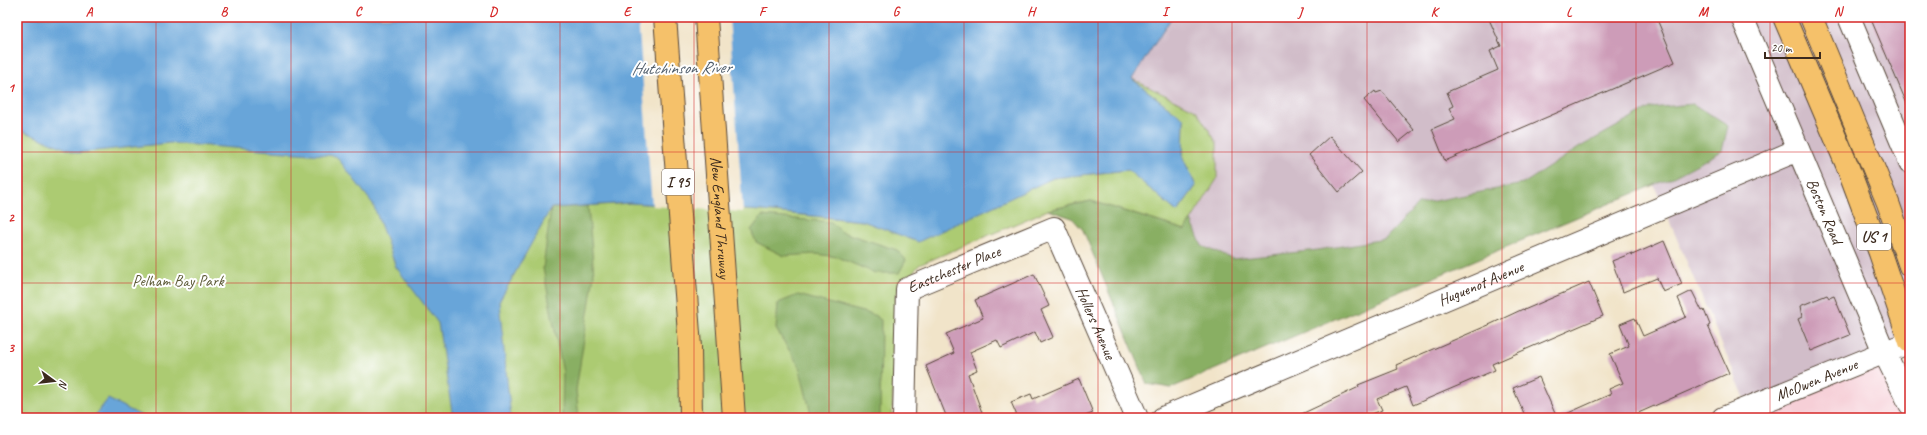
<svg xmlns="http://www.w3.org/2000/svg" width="1927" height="435" font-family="Caveat,sans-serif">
<rect width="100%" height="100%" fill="#fff"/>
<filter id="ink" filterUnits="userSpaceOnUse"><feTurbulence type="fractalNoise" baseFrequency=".025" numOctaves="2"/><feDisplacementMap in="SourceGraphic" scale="8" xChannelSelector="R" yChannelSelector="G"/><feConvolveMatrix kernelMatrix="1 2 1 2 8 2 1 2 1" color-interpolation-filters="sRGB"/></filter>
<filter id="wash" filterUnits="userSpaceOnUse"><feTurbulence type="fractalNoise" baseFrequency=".012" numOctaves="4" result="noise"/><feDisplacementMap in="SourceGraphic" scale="16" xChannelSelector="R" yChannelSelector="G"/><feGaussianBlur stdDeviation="0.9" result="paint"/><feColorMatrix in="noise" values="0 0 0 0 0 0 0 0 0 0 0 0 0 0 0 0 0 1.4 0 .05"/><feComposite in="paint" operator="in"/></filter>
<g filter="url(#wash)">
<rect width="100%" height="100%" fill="#f1e4c9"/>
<polygon fill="#f6cfd7" points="1882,359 1906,418 1753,418 1751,413"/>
<polygon fill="#d1bdc9" points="1172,17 1910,17 1910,356 1882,359 1751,413 1654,185 1675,176 1722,151 1580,147 1523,184 1418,204 1385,239 1318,250 1233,259 1202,246 1191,220 1216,179 1132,79"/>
<polygon fill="#accb72" stroke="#747a48" points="17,17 551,208 630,203 763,211 863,221 918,241 1053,178 1128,170 1177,212 1196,186 1183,158 1184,119 1132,79 1196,110 1217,143 1217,179 1185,230 1091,201 1048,210 919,265 896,295 892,418 17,418"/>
<g fill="#89af64" stroke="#626c41">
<polygon points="1693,104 1728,126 1722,151 1675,176 1171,388 1147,384 1083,230 1072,218 1048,210 1091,201 1185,230 1191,220 1202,246 1233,259 1318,250 1385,239 1418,204 1523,184 1580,147 1650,108"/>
<polygon points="588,206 594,275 576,390 579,418 562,418 563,373 543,268 551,208"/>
<polygon points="762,216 831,222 842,232 897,250 906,260 899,273 875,273 837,257 816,254 784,256 756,242 751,230"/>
<polygon points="798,295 874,315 881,320 880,418 812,418 799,366 776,329 778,303"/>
</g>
<g fill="#68a5d9" stroke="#52687c">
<polygon points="17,17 1172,17 1132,79 1184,119 1183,158 1196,186 1177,212 1128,170 1053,178 918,242 863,221 763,211 630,203 551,208 499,302 511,418 453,418 438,323 396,267 373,204 336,156 170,143 77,153 17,129"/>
<polygon points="108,399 146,418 93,418"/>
</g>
<polygon fill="#f1e4c9" points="638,17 729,17 743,212 652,206"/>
<g id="blocks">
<g fill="#cd9cb8">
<polygon points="1488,17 1656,17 1675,62 1445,161 1432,129 1455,119 1449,108 1453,106 1447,92 1498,70 1490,51 1501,46"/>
<polygon points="1870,17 1910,17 1910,111"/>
<polygon points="1375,91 1376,93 1382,91 1414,130 1399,142 1364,100"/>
<polygon points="1330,136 1362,172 1339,192 1309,155"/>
<polygon points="1664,241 1682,284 1663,292 1657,278 1623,292 1612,261 1632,253 1632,255"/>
<polygon points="1034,274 1049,306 1041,310 1053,337 1040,343 1035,332 1001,348 997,340 970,352 977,370 968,374 984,418 947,418 926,366 954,353 946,334 983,318 975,300"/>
<polygon points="1589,282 1603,316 1492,364 1495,370 1413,405 1406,387 1377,399 1382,410 1362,418 1293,418 1359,387 1358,385 1398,369 1396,365 1491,324 1523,309 1524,310"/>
<polygon points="1692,291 1702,311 1704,310 1710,325 1708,326 1729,373 1627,418 1526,418 1513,388 1539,377 1557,418 1611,394 1609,389 1623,383 1610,354 1629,346 1620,324 1635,318 1643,336 1686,317 1678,298"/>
<polygon points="1827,295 1829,298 1834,296 1850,335 1811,351 1798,319 1802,317 1800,306"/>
<polygon points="1079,379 1093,413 1080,418 1018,418 1011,402 1031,394 1033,399"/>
</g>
</g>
</g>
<g filter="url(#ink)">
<use href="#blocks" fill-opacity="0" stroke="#564638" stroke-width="1"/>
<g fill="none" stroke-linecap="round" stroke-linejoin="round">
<defs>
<g id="minor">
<path id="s1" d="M 1742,17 L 1884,352 L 1910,404"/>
<polyline points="1849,17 1910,162"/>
<path id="s2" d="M 904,418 L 907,289 L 1054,228 L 1137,418"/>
<path id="s3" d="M 1163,418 L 1798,150"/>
<path id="s4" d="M 1723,418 L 1910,342"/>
</g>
<g id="major">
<polyline points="1784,17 1847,165 1880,253 1910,342"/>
<polyline points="1811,17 1888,203 1910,266"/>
</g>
<g id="highway">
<polyline points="665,17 690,347 691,418"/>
<path id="s5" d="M 706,17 L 734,418"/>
</g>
</defs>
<use href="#minor" stroke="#564638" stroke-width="24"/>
<use href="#major" stroke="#564638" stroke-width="24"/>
<use href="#highway" stroke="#564638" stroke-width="24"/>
<use href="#minor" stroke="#fff" stroke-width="22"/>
<use href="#major" stroke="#f5c16b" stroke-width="22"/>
<use href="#highway" stroke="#f5c16b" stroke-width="22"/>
</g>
</g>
<path fill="none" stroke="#d62828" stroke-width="1" stroke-opacity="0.55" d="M 156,17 L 156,418M 291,17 L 291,418M 426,17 L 426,418M 560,17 L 560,418M 694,17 L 694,418M 829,17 L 829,418M 964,17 L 964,418M 1098,17 L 1098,418M 1232,17 L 1232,418M 1367,17 L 1367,418M 1502,17 L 1502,418M 1636,17 L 1636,418M 1770,17 L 1770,418M 17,152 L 1910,152M 17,283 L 1910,283"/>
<g text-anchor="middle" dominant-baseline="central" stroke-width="4" stroke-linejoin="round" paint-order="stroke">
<g fill="#fff" stroke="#766a62" stroke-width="1">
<rect x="662" y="169" width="32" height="26" rx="3"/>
<rect x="1857" y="224" width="34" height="26" rx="3"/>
</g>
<g font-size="15" font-weight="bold" fill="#3b2a1e">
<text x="678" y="182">I 95</text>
<text x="1874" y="237">US 1</text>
</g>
<g font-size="16" fill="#3b2a1e" stroke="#fff">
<text stroke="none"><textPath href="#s1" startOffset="211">Boston Road</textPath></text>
<text stroke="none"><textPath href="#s5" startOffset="201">New England Thruway</textPath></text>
<text stroke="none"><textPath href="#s2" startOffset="180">Eastchester Place</textPath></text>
<text stroke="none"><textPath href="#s3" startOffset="345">Huguenot Avenue</textPath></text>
<text stroke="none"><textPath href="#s2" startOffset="392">Hollers Avenue</textPath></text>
<text stroke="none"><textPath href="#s4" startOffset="101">McOwen Avenue</textPath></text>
</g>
<g font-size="16" fill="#5d5a37" stroke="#fff">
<text x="178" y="281">Pelham Bay Park</text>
</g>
<g font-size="17" font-style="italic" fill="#4d5b69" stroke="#fff">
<text transform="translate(681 68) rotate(-1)">Hutchinson River</text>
</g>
</g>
<rect width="1927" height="435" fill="none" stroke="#fff" stroke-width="44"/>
<g transform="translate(54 381) rotate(105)" stroke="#ffffff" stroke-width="3" paint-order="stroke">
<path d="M0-3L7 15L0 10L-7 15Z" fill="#3b2a1e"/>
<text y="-6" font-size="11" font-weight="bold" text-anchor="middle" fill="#3b2a1e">N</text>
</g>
<path d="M1765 52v6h55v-6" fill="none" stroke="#3b2a1e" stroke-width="2"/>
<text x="1771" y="52" font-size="12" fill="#3b2a1e" stroke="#ffffff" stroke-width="3" paint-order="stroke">20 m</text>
<rect x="22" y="22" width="1883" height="391" fill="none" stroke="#d62828" stroke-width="1.5"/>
<g font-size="13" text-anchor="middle" font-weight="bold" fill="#d62828">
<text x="89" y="16">A</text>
<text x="224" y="16">B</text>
<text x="358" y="16">C</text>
<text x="493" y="16">D</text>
<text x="627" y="16">E</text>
<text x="762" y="16">F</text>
<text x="896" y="16">G</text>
<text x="1031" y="16">H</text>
<text x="1165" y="16">I</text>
<text x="1300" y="16">J</text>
<text x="1434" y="16">K</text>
<text x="1569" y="16">L</text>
<text x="1703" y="16">M</text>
<text x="1838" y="16">N</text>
<text x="11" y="92">1</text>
<text x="11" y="222">2</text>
<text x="11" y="352">3</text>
</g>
</svg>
